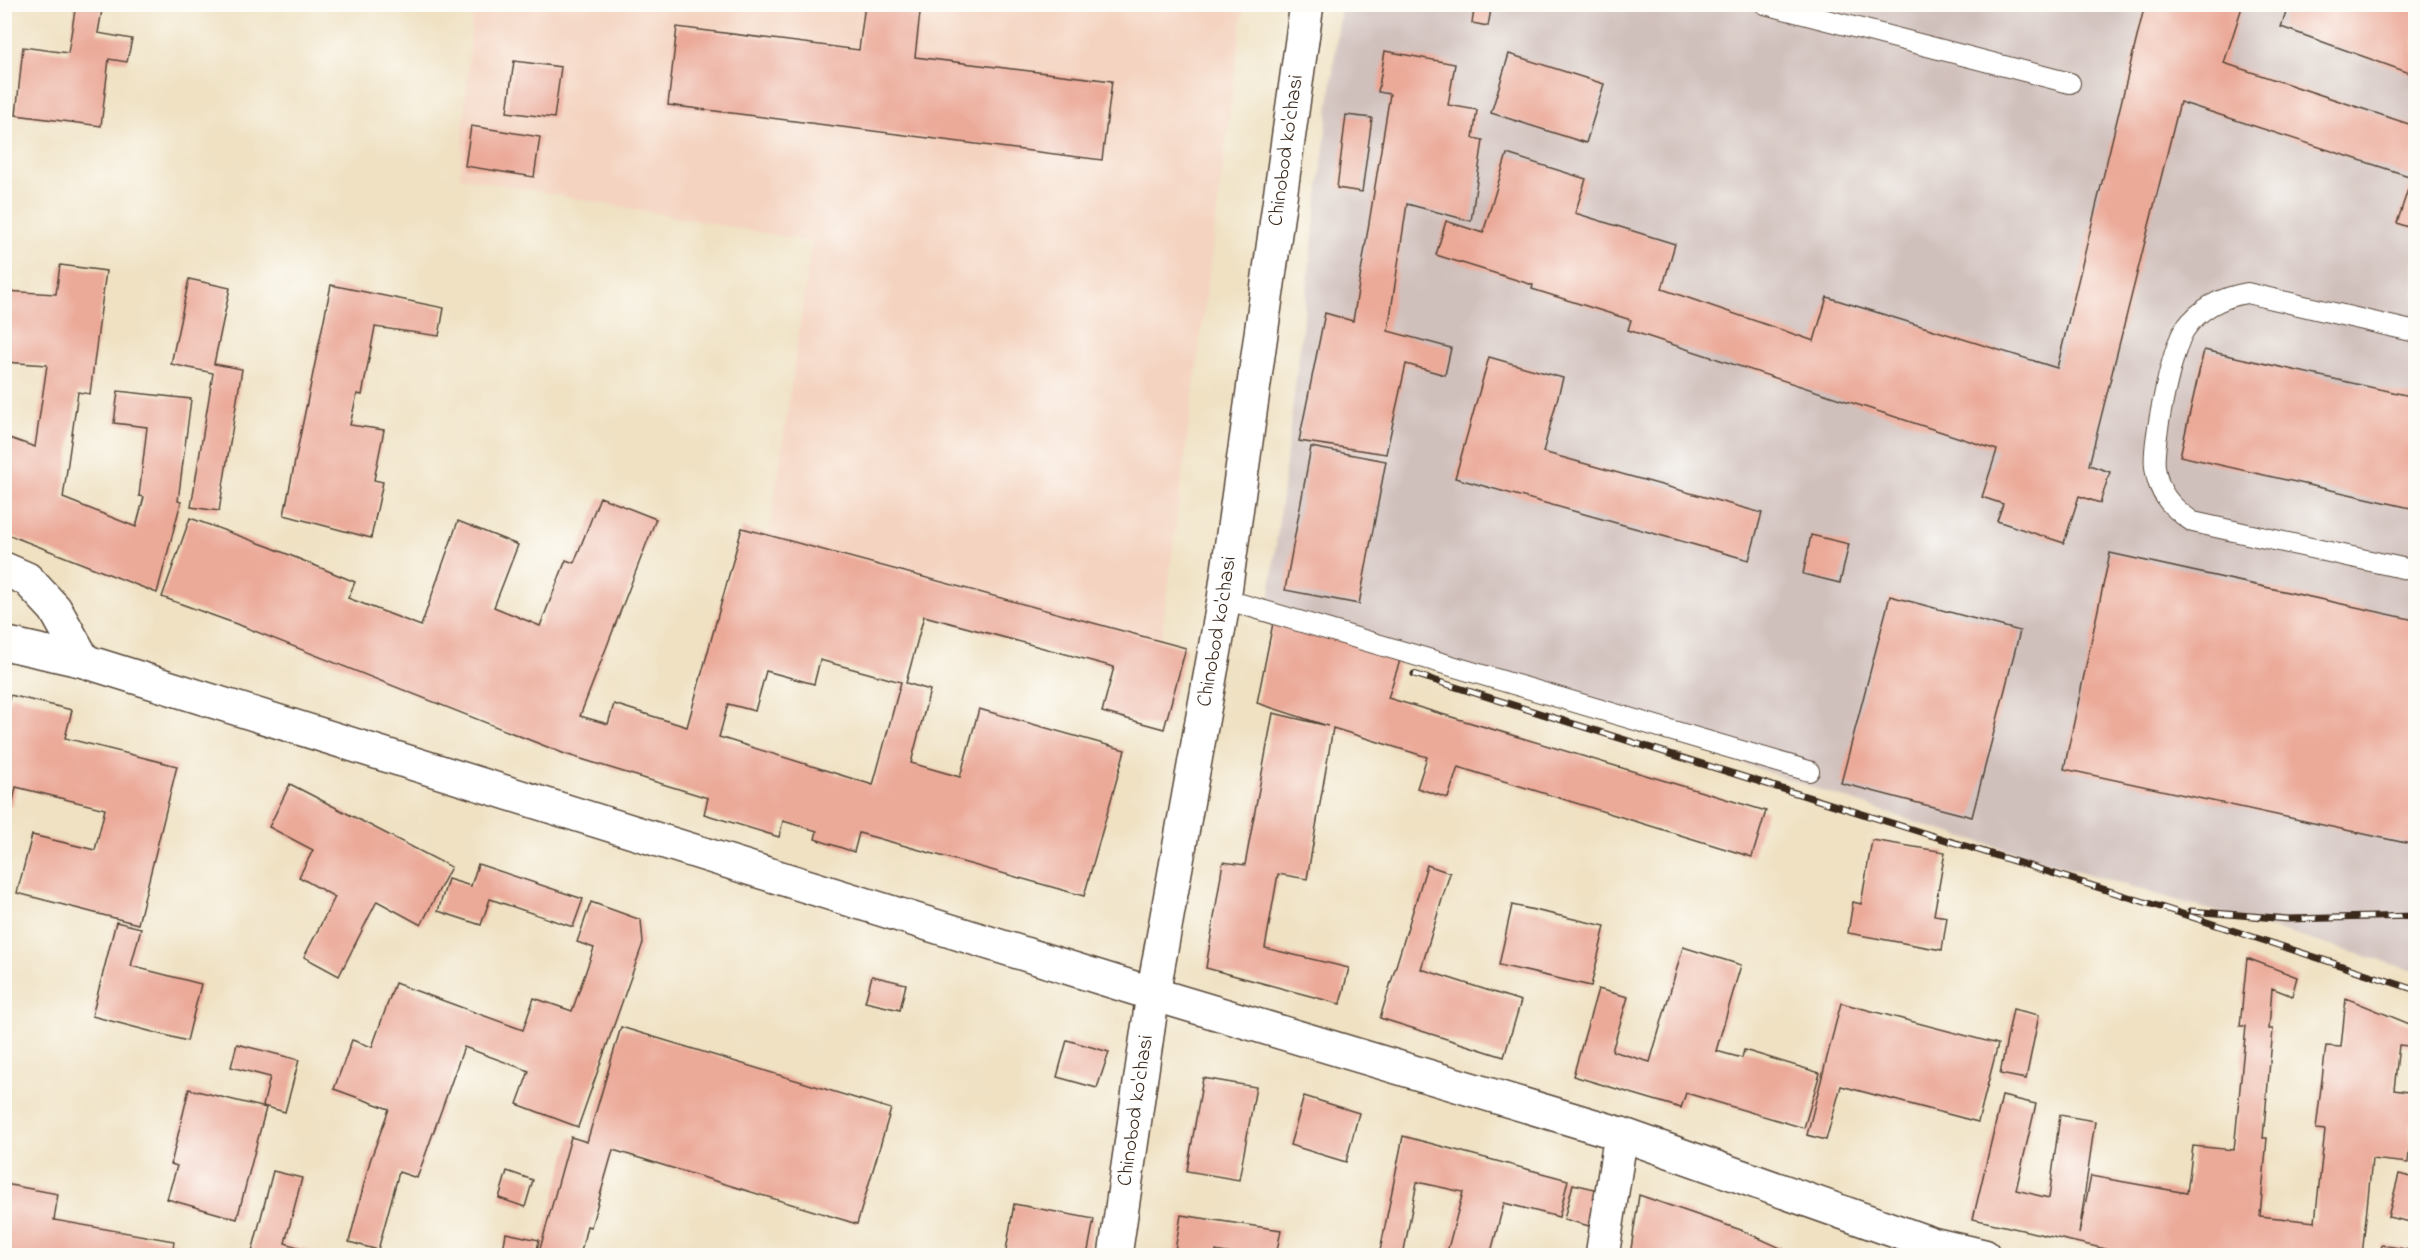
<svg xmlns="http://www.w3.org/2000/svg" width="2420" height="1260" font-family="'Indie Flower',sans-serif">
<rect width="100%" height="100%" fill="#fdfcf7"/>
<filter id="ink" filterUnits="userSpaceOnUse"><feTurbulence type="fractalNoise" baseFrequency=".0167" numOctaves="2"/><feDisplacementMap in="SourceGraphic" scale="12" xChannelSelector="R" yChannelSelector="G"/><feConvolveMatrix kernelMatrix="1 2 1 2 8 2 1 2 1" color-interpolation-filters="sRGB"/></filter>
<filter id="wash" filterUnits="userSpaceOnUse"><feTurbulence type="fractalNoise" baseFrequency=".008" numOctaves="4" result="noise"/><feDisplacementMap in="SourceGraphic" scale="24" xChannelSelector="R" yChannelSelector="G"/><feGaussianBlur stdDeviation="1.35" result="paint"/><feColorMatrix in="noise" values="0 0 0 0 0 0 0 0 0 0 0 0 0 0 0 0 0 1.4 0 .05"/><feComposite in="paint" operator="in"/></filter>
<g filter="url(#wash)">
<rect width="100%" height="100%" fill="#efe1c2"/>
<polygon fill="#f4d3c0" points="473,5 1244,5 1161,641 769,536 812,242 460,177"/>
<polygon fill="#d0c0bc" points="1341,5 2415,5 2415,971 1927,826 1269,603"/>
<g id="blocks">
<g fill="#eba998" fill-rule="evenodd">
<polygon points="76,4 103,4 98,33 132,39 127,62 109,59 101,126 16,115 23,47 68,53"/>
<polygon points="865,4 921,4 915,57 1112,81 1102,160 668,105 677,27 859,50"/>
<polygon points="1475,4 1492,4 1488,26 1472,23"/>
<polygon points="2145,4 2243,4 2224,63 2415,126 2415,230 2397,223 2412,177 2180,102 2089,465 2110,472 2100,503 2079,496 2064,543 1997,521 2003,504 1982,497 1997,450 1628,330 1631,320 1532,289 1533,285 1436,255 1446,221 1483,233 1507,154 1586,179 1575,213 1675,244 1662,289 1814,341 1827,297 2057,368"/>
<polygon points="2289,4 2415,4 2415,75 2281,27"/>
<polygon points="1385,51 1455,64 1448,105 1477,110 1473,138 1483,140 1471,221 1407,204 1388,331 1451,348 1445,375 1406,364 1386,454 1299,441 1325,313 1353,321 1390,94 1378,92"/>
<polygon points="1509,54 1604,84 1586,143 1491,113"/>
<polygon points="514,61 561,67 554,118 507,112"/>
<polygon points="1346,115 1372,118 1362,192 1337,188"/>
<polygon points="471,126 540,137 534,177 465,166"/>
<polygon points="60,265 106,271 90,394 78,392 63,498 136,527 144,497 139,496 147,427 114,423 118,391 191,399 178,501 181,502 157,593 4,533 4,436 35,447 47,365 4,362 4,291 56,294"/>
<polygon points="189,279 230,288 214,364 242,369 219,511 191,507 213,373 171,364"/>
<polygon points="331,285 444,308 439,336 375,327 362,395 357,394 350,425 384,430 374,480 383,482 371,538 284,515"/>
<polygon points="2204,350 2415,397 2415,509 2180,456"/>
<polygon points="1489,357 1563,378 1543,452 1762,513 1749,560 1455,478"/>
<polygon points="1311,447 1386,461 1359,604 1285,590"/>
<path d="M 600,497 L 656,519 L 580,716 L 608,724 L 614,704 L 687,727 L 742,528 L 1186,648 L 1164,729 L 1102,712 L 1114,667 L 924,616 L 906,683 L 930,690 L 911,763 L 960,777 L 979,709 L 1125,750 L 1084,896 L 859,833 L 854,852 L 815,839 L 817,831 L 783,821 L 779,837 L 704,814 L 708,798 L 565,754 L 242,626 L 162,597 L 190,518 L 270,547 L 355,582 L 348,598 L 421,626 L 458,521 L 518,545 L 494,607 L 540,626 L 566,560 L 574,563 ZM 820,660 L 901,682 L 873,785 L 719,737 L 728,704 L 755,711 L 766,671 L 814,684 Z"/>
<polygon points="1811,535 1849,544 1840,583 1803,574"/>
<polygon points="2110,553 2415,620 2415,845 2064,769"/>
<polygon points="1890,596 2020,631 1972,817 1841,783"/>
<polygon points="1274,618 1402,654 1388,698 1766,811 1752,857 1458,767 1448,798 1417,788 1427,757 1333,728 1307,879 1278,874 1265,948 1349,968 1340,1004 1206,968 1223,862 1245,865 1273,713 1328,726 1257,703"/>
<polygon points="10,695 72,710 65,738 177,766 138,924 17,893 32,835 95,850 105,809 16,787 12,806 4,804 4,709 7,709"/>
<polygon points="290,784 451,867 421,925 377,901 339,976 304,957 335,897 299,877 313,850 269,827"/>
<polygon points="1872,840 1945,852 1934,915 1947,917 1942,950 1848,933 1853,902 1861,904"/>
<polygon points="478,864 583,899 573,927 490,899 481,925 438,911 448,879 471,886"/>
<polygon points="1427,865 1450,873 1421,969 1521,1001 1504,1057 1380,1018"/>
<polygon points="591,902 641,920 643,943 578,1127 517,1104 529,1071 464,1047 417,1178 399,1172 378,1250 349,1242 370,1161 389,1109 334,1089 352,1040 372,1047 395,983 523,1030 534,998 572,1011 594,948 577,942"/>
<polygon points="1512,905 1605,926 1591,986 1499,965"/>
<polygon points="116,922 141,928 131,966 201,984 187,1041 92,1016"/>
<polygon points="1683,947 1741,965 1716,1051 1742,1058 1744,1050 1820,1073 1804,1128 1686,1093 1681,1108 1573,1076 1598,989 1628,997 1612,1051 1650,1062"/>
<polygon points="2247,958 2297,977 2292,996 2272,988 2269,1029 2273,1029 2263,1138 2267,1138 2260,1216 2315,1222 2325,1130 2316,1129 2326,1046 2341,1047 2346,998 2412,1025 2409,1046 2399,1045 2394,1090 2415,1093 2408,1163 2372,1159 2362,1256 2137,1256 1973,1219 2002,1096 2036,1104 2016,1190 2049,1198 2060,1115 2095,1121 2079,1234 2091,1176 2187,1193 2193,1146 2234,1150 2246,1026 2240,1026"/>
<polygon points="872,976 906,984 900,1010 865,1002"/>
<polygon points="1841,1003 1998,1044 1978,1122 1841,1086 1826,1140 1807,1135"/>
<polygon points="2013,1009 2039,1015 2026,1079 2000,1074"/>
<polygon points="621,1027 891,1109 857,1224 613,1150 591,1227 587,1226 580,1256 538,1256 571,1137 587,1142"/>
<polygon points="1067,1040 1109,1052 1097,1088 1057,1077"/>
<polygon points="237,1044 299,1060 285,1112 263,1106 270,1077 231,1067"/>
<polygon points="1203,1078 1256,1087 1239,1180 1187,1171"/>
<polygon points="189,1089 266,1108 237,1219 167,1199 177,1166 171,1164"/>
<polygon points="1304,1096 1359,1113 1346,1162 1290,1145"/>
<polygon points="1403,1136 1568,1180 1559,1217 1504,1203 1490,1256 1446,1256 1463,1192 1417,1182 1403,1256 1379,1256"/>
<polygon points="273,1171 302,1178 285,1243 326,1256 251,1256"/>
<polygon points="507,1171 533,1180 525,1207 499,1198"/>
<polygon points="2399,1174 2415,1178 2415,1223 2388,1217"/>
<polygon points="5,1184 58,1194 54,1220 174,1241 172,1256 4,1256"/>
<polygon points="1573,1184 1599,1190 1589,1226 1564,1219"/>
<polygon points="1639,1195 1741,1230 1798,1256 1681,1256 1671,1251 1670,1256 1630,1256"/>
<polygon points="1014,1204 1094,1219 1087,1256 1005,1256"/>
<polygon points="1181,1215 1281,1230 1276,1256 1243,1256 1216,1251 1215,1256 1174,1256"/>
<polygon points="506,1233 539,1240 536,1256 502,1256"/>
<polygon points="2382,1245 2415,1251 2415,1256 2379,1256"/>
</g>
</g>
</g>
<g filter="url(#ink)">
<use href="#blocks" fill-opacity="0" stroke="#564537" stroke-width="1.5"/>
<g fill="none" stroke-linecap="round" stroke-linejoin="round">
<defs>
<g id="service">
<polyline points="1765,4 2070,83"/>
<path d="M 2416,332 L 2247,293 C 2222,297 2201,307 2185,329 C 2172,347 2152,444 2155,467 C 2158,494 2172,508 2193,522 L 2416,571"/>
<polyline points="1224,599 1809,771"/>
</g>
<g id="minor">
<polyline points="4,569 27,579 55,609 84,661"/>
<polyline points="1153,994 1621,1134 1932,1244 1984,1256"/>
<polyline points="1602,1256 1621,1134"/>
</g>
<g id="tertiary">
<polyline points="4,643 84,661 1153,994"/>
<path id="s1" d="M 1115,1256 L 1153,994 L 1224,599 L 1307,4"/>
</g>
</defs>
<use href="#service" stroke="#564537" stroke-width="22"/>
<use href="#minor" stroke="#564537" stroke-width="36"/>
<use href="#tertiary" stroke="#564537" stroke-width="36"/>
<use href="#service" stroke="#fff" stroke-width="20"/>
<use href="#minor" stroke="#fff" stroke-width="33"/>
<use href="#tertiary" stroke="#fff" stroke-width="33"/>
<defs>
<g id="rail">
<polyline points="1414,674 2167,909 2416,990"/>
<polyline points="2191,911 2288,919 2416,916"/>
</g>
</defs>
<use href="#rail" stroke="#3b2a1e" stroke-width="7"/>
<use href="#rail" stroke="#fdfcf7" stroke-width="4.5" stroke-dasharray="14" stroke-linecap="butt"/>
</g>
</g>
<g text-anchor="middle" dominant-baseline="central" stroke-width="4.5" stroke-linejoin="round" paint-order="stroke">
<g font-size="21" fill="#3b2a1e" stroke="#fdfcf7">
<text stroke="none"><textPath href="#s1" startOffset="1119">Chinobod ko'chasi</textPath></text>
<text stroke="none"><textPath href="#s1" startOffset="633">Chinobod ko'chasi</textPath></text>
<text stroke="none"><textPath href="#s1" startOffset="147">Chinobod ko'chasi</textPath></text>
</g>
</g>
<rect width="2420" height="1260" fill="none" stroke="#fdfcf7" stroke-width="24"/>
</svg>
